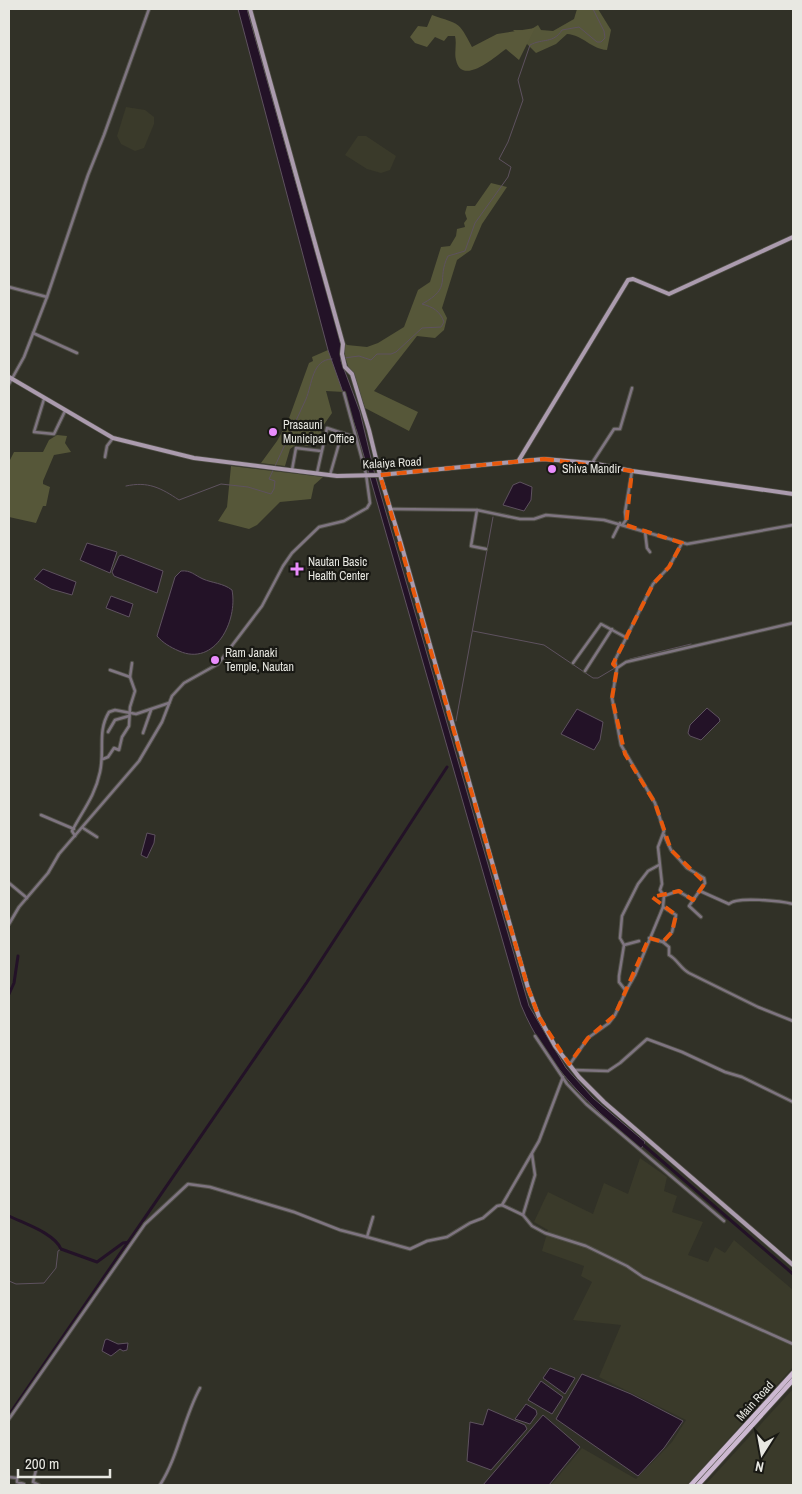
<svg xmlns="http://www.w3.org/2000/svg" width="802" height="1494" font-family="'Archivo Narrow',sans-serif">
<rect width="100%" height="100%" fill="#313127"/>
<g fill="#3a3a2a">
<polygon points="126,107 145,110 154,117 154,124 144,148 135,151 121,144 117,136"/>
<polygon points="358,136 366,136 396,156 390,170 381,173 367,169 345,155"/>
<polygon points="640,1158 667,1177 664,1191 677,1196 672,1212 703,1222 688,1255 708,1262 715,1247 725,1253 734,1240 793,1290 793,1367 687,1485 551,1485 582,1448 636,1479 672,1442 686,1420 599,1377 621,1325 573,1320 592,1282 581,1276 584,1266 542,1251 548,1230 534,1222 548,1192 593,1214 604,1183 628,1194"/>
<polygon points="793,1389 793,1483 791,1485 705,1485"/>
</g>
<g fill="#565739">
<path d="M 577,9 L 598,9 L 611,30 L 607,50 C 591,49 583,35 567,34 L 556,44 L 536,53 L 513,30 L 530,30 L 538,25 L 541,30 L 553,31 L 574,19 Z"/>
<path d="M 491,183 L 507,187 L 482,224 L 471,250 L 457,260 L 442,308 L 447,318 L 444,330 L 435,338 L 417,336 L 374,391 L 418,412 L 409,431 L 365,408 C 359,385 343,366 344,342 L 347,345 L 367,347 L 378,343 L 404,327 L 418,290 L 430,282 L 441,247 L 450,246 L 456,236 L 457,229 L 465,227 L 464,223 L 467,219 L 465,213 L 467,206 L 475,206 Z"/>
<polygon points="328,350 344,392 326,391 332,413 323,426 320,437 311,435 308,446 297,444 290,449 285,466 261,463 277,441 288,421 309,363 313,361 312,357"/>
<polygon points="57,435 67,436 65,443 71,452 54,455 43,481 43,484 50,487 46,506 43,506 36,523 9,517 9,462 14,452 43,452 49,440"/>
<polygon points="231,466 323,477 314,485 311,499 280,502 257,525 249,529 218,521 227,507"/>
</g>
<path fill="#59593a" d="M 432,15 C 460,25 458,20 472,47 L 497,34 L 535,28 L 519,60 L 506,49 C 496,56 462,87 456,60 C 454,53 457,44 455,36 L 448,36 L 444,41 L 435,37 L 427,47 L 415,43 L 410,37 L 418,26 L 427,27 Z"/>
<g fill="#231227" stroke="#5e525f">
<path d="M 238,9 L 247,9 L 338,332 L 341,345 L 341,361 L 360,412 L 374,471 L 529,1006 L 566,1068 L 593,1098 L 645,1142 L 641,1149 C 592,1108 546,1066 521,1005 L 357,432 L 328,350 Z"/>
<polygon points="520,482 532,487 531,500 524,511 503,505 513,485"/>
<polygon points="87,543 117,552 110,573 80,560"/>
<polygon points="122,555 163,571 157,593 114,576 112,572 119,556"/>
<polygon points="43,569 76,582 72,595 51,589 34,579"/>
<path d="M 181,571 C 191,570 194,575 203,579 C 212,583 223,583 232,590 C 238,621 215,667 179,651 C 170,647 163,643 157,636 L 175,577 Z"/>
<polygon points="111,596 133,604 129,617 106,608"/>
<polygon points="707,708 719,718 720,721 701,740 690,736 688,733 690,725"/>
<polygon points="577,709 603,722 600,740 594,750 561,734"/>
<polygon points="147,833 155,835 154,843 147,858 141,855"/>
<polygon points="107,1339 118,1344 128,1343 127,1350 123,1351 120,1349 111,1356 102,1351 105,1340"/>
<polygon points="550,1368 575,1378 565,1394 543,1378"/>
<polygon points="582,1374 631,1394 683,1421 664,1448 638,1476 556,1419"/>
<polygon points="541,1381 563,1397 552,1414 528,1400"/>
<polygon points="526,1404 536,1410 537,1414 530,1424 515,1419"/>
<polygon points="488,1409 525,1425 527,1429 491,1470 467,1461 470,1422 483,1425"/>
<polygon points="543,1415 580,1447 549,1485 483,1485"/>
</g>
<g fill="none" stroke-linecap="round" stroke-linejoin="round">
<g stroke="#5e525f" stroke-width="1">
<path d="M 344,358 L 359,356 L 371,360 L 377,354 L 391,354 L 396,352 L 422,328 L 441,327 L 444,322 C 440,311 433,307 422,304 C 453,287 436,280 448,256 L 465,251 L 475,223 L 508,177 L 511,167 L 499,159 L 508,142 L 523,100 L 518,80 L 530,45 C 543,38 553,44 562,30 L 579,27 L 597,42 L 601,42 L 605,38 L 604,31 L 593,9"/>
<path d="M 126,486 C 148,481 161,488 179,500 L 221,484 L 248,487 L 271,494 L 274,489 L 275,481 L 269,479 L 306,399 C 312,385 312,359 332,359"/>
<polyline points="473,631 544,645 593,678 598,678 630,659 691,644"/>
<polyline points="456,721 493,517"/>
<polyline points="9,1281 16,1284 44,1283 56,1268 58,1251 61,1249"/>
</g>
<g stroke="#231227" stroke-width="3">
<polyline points="9,994 14,983 18,956"/>
<polyline points="640,1142 793,1274"/>
<path d="M 9,1216 C 25,1224 54,1233 61,1249 L 97,1262 L 123,1243 L 130,1242"/>
<polyline points="9,1415 307,982 447,767"/>
</g>
<defs>
<g id="street">
<polyline points="9,287 47,297 24,357 9,384"/>
<polyline points="47,297 88,175 104,135 149,9"/>
<polyline points="33,333 77,353"/>
<polyline points="44,399 34,432 54,434 65,411"/>
<polyline points="342,433 355,437"/>
<polyline points="105,457 107,446 113,438"/>
<polyline points="592,463 614,429 620,429 632,388"/>
<polyline points="292,470 296,448 321,451"/>
<polyline points="317,473 327,428 342,433 330,475"/>
<polyline points="391,509 477,510 520,519 534,519 546,515 604,520 687,544 793,525"/>
<polyline points="477,510 471,546 486,549"/>
<polyline points="623,524 626,520 625,512 632,471"/>
<polyline points="645,531 647,548 650,552"/>
<polyline points="613,537 620,523"/>
<polyline points="573,663 601,624 627,638"/>
<polyline points="616,667 615,660 653,584 669,567 682,543"/>
<polyline points="110,670 130,677"/>
<polyline points="585,671 612,629"/>
<polyline points="108,732 115,720 129,716"/>
<polyline points="143,733 151,710"/>
<polyline points="103,759 108,757 114,748 119,750 122,737 129,726 130,707 135,691 130,677 132,663"/>
<polyline points="41,815 74,829"/>
<polyline points="83,828 97,837"/>
<polyline points="664,835 671,850 687,868 704,878 705,883 689,906 701,917"/>
<path d="M 75,836 L 72,831 C 83,810 95,796 100,772 C 105,749 97,732 109,712 L 115,710 L 136,714 L 169,703"/>
<polyline points="9,883 27,898"/>
<path d="M 700,891 L 729,904 C 736,896 781,901 793,904"/>
<polyline points="664,896 678,891 693,900"/>
<polyline points="9,924 19,907 48,873 59,854 139,761 162,722 172,696 184,683 218,664 262,606 283,566 292,553 319,527 344,521 367,508 370,503 366,474 344,393"/>
<polyline points="649,938 663,942 672,932 676,915 663,907"/>
<path d="M 663,942 L 669,947 L 669,955 C 678,960 680,968 689,973 L 758,1007 L 793,1021"/>
<polyline points="624,945 639,941"/>
<polyline points="626,991 619,982 619,976 624,945 620,938 622,916 638,884 648,871 659,865"/>
<polyline points="535,1036 567,1084 586,1104 724,1221"/>
<polyline points="570,1064 588,1038 609,1023 615,1015 626,991 635,975 663,907 664,896 660,890 662,884 658,847 664,831 655,803 621,745 612,698 617,668 626,662 793,623"/>
<polyline points="574,1070 608,1071 620,1063 647,1039 682,1052 725,1072 742,1077 793,1102"/>
<polyline points="502,1205 539,1141 563,1077"/>
<polyline points="523,1215 535,1175 532,1154"/>
<polyline points="373,1217 367,1237 410,1249 427,1241 447,1237 470,1223 483,1218 497,1206 502,1205 523,1215 532,1226 545,1233 586,1246 627,1266 643,1277 793,1344"/>
<polyline points="9,1419 145,1224 188,1184 210,1187 294,1212 340,1230 367,1237"/>
<polyline points="36,1470 33,1482 39,1485"/>
<polyline points="9,1477 17,1478 17,1482 24,1484"/>
<path d="M 160,1485 C 179,1455 183,1419 200,1388"/>
</g>
<g id="secondary">
<polyline points="250,9 343,344 342,354 345,367 352,374 369,430 380,475 400,540 528,988 539,1017 555,1046 579,1077 604,1102 793,1265"/>
<polyline points="9,377 113,438 194,458 337,476 380,475 544,459 592,463 632,471 793,494"/>
<polyline points="519,460 628,280 633,279 669,294 793,237"/>
</g>
<g id="primary">
<polyline points="691,1485 793,1373"/>
<polyline points="698,1485 793,1380"/>
</g>
</defs>
<use href="#street" stroke="#4e4e45" stroke-width="4.5"/>
<use href="#secondary" stroke="#4e4e45" stroke-width="5.5"/>
<use href="#primary" stroke="#4e4e45" stroke-width="6"/>
<use href="#street" stroke="#7f7581" stroke-width="2.5"/>
<use href="#secondary" stroke="#ab9bae" stroke-width="4"/>
<use href="#primary" stroke="#ccb8d1" stroke-width="4.5"/>
</g>
<path fill="none" stroke="#e8590c" stroke-width="4" stroke-dasharray="10 6" stroke-linejoin="round" d="M 544,459 L 632,471 L 626,525 L 682,543 L 669,567 L 653,584 L 613,664 L 617,668 L 612,698 L 625,754 L 655,803 L 671,850 L 705,883 L 693,900 L 679,891 L 652,897 L 676,915 L 672,932 L 663,942 L 649,938 L 615,1015 L 588,1038 L 569,1064 L 539,1017 L 528,988 L 380,475 Z"/>
<g fill="#ea8dfd" stroke="#191914" stroke-width="2">
<circle cx="273" cy="432" r="5"/>
<circle cx="552" cy="469" r="5"/>
<path d="M294.5 561.5h5v5h5v5h-5v5h-5v-5h-5v-5h5z"/>
<circle cx="215" cy="660" r="5"/>
</g>
<g text-anchor="middle" dominant-baseline="central" stroke-width="4.5" stroke-linejoin="round" paint-order="stroke">
<g font-size="12" fill="#e8e8e2" stroke="#191914" text-anchor="start">
<text x="283" y="425">Prasauni<tspan x="283" dy="14">Municipal Office</tspan></text>
<text x="562" y="469">Shiva Mandir</text>
<text x="308" y="562">Nautan Basic<tspan x="308" dy="14">Health Center</tspan></text>
<text x="225" y="653">Ram Janaki<tspan x="225" dy="14">Temple, Nautan</tspan></text>
</g>
<g font-size="12" fill="#e8e8e2" stroke="#191914">
<text transform="translate(392 463) rotate(-3)">Kalaiya Road</text>
<text transform="translate(755 1401) rotate(-48)">Main Road</text>
</g>
</g>
<rect width="802" height="1494" fill="none" stroke="#e8e8e2" stroke-width="20"/>
<g transform="translate(762 1454) rotate(191)" stroke="#191914" stroke-width="4" paint-order="stroke">
<path d="M0-4L9 19L0 12L-9 19Z" fill="#e8e8e2"/>
<text y="-8" font-size="14" font-weight="bold" text-anchor="middle" fill="#e8e8e2">N</text>
</g>
<path d="M18 1469v8h92v-8" fill="none" stroke="#e8e8e2" stroke-width="2.5"/>
<text x="25" y="1469" font-size="15" fill="#e8e8e2" stroke="#191914" stroke-width="4" paint-order="stroke">200 m</text>
</svg>
